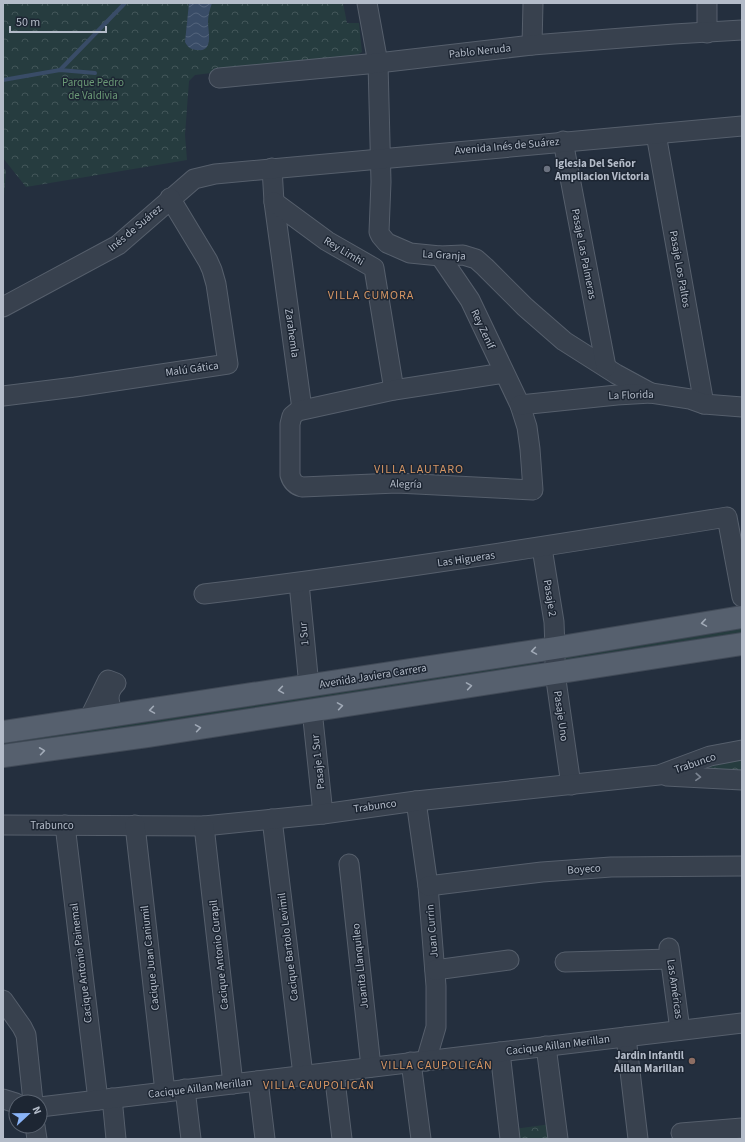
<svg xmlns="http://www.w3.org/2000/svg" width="745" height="1142" font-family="'Source Sans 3',sans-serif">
<defs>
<pattern id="wetland-marsh" width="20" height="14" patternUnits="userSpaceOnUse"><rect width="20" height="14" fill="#263c3f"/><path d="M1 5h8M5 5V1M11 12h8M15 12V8" fill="none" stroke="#435659"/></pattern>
<pattern id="park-crowns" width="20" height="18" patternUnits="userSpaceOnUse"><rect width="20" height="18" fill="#263c3f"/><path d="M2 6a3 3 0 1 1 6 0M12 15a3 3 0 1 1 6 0" fill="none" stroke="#435659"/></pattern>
<pattern id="water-waves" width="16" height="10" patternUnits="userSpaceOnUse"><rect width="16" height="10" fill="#394c67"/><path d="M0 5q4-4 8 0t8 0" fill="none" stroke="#53647b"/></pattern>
</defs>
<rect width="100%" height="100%" fill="#242f3e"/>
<g fill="#263c3f">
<polygon points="741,622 742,634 562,664 561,651"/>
<polygon points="537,656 540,669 3,751 3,739"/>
</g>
<polygon fill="url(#wetland-marsh)" points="3,167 6,171 4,196 3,196"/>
<g fill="url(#park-crowns)">
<polygon points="3,3 343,3 347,23 359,23 362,52 357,55 195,75 189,81 185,135 187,160 26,187 3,158"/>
<polygon points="742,757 742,773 710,771 708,763"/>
<polygon points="551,1124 553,1139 515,1139 514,1129"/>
</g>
<path fill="url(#water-waves)" d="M 189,3 L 212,3 C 210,9 208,15 208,22 C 208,31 214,52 198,50 C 192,50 188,48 185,42 Z"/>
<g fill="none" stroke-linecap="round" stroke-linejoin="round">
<g stroke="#394c67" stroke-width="4">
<polyline points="60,70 125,3"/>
<polyline points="3,80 60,70 95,73"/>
</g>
<defs>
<g id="minor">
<polyline points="367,3 378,63 381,182 379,232 381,236 387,243 410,253 440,256 463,255 476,259 485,267 525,307 564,341 616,374 651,393"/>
<polyline points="707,3 707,33"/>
<polyline points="532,45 533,3"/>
<polyline points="219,78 378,63 532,45 674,34 742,30"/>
<polyline points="656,134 704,404"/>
<polyline points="563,141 606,367"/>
<polyline points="272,168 274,202 302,409"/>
<polyline points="274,202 327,241 374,268 394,390"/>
<path d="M 440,256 L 470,300 L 520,405 L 527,427 L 530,449 L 533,490 L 397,483 L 302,487 C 295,485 292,482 290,475 L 290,424 L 292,416 L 298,411 L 394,390 L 504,373"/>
<polyline points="3,307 118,245 194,179 215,174 742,126"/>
<polyline points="3,396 75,387 228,364 216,284 212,270 208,261 170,198"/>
<polyline points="520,405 617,395 651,393 690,399 704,404 742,407"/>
<polyline points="542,548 554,622 555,648 555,673 571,785"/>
<polyline points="299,583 309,686"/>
<path d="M 204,594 C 379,573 553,545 727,517 L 742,597"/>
<polyline points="312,710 323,814"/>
<path d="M 89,719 L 108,680 L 116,683 C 105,694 109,704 115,716"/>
<polyline points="666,776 742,780"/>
<polyline points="416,801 428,886 436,986 436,1027 426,1061"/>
<polyline points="272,819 303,1075"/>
<polyline points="3,825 204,826 323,814 416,801 659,775 710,756 742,750"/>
<polyline points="65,825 98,1100"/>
<polyline points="135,825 165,1092"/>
<polyline points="204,826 233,1084"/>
<polyline points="349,864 371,1067"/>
<polyline points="428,886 542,872 611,867 742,866"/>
<polyline points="669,948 680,1030"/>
<polyline points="565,962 670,959"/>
<polyline points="435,970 509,960"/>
<polyline points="3,1000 22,1027 26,1035 33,1102"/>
<polyline points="626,1037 638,1139"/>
<polyline points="546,1046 558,1139"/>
<polyline points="500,1052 510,1139"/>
<polyline points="411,1062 421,1139"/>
<polyline points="334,1072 342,1139"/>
<polyline points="258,1081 265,1139"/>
<polyline points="185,1089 191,1139"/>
<polyline points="112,1098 116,1139"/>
<polyline points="3,1099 16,1103"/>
<polyline points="40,1107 742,1023"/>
<polyline points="35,1126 37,1139"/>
<polyline points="681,1133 742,1128"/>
</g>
<g id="major">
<polyline points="3,732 555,648 742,617"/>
<polyline points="3,756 147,736 742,644"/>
</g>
</defs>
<use href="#minor" stroke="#565f6c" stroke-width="21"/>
<use href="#major" stroke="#414a57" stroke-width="24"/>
<use href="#minor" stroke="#38414e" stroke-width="19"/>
<use href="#major" stroke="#56606e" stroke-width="22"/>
</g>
<defs><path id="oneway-chevron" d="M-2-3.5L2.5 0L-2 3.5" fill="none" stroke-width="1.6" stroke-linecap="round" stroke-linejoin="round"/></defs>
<g stroke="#a1aab7">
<use href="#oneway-chevron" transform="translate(704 623) rotate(171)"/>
<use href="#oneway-chevron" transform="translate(534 651) rotate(171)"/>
<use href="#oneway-chevron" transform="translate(469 686) rotate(-9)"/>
<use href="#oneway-chevron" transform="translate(281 690) rotate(171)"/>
<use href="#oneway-chevron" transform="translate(340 706) rotate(-9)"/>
<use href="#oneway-chevron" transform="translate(152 710) rotate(171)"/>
<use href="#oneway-chevron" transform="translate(198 728) rotate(-9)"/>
<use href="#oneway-chevron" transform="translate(42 751) rotate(-8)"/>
</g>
<use stroke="#7c8592" href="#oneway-chevron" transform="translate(698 777) rotate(3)"/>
<circle fill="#6b7280" stroke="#1d2633" stroke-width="1.5" cx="547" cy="169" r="4"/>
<circle fill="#8d6e63" stroke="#1d2633" stroke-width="1.5" cx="692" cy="1061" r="4"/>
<g text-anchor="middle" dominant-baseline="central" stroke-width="3" stroke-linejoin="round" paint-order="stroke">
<g font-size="11" fill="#b4bcc9" stroke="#1d2633">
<text transform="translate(480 51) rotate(-6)">Pablo Neruda</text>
<text transform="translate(507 146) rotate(-5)">Avenida Inés de Suárez</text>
<text transform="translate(135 228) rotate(-40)">Inés de Suárez</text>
<text transform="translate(344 251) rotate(31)">Rey Limhi</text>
<text transform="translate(584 254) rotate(79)">Pasaje Las Palmeras</text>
<text transform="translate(444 255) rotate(3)">La Granja</text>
<text transform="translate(680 269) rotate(80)">Pasaje Los Paltos</text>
<text transform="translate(483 329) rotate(65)">Rey Zenif</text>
<text transform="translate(292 333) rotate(82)">Zarahemla</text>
<text transform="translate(192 369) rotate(-8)">Malú Gática</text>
<text transform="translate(631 395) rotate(-2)">La Florida</text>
<text transform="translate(406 484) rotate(1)">Alegría</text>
<text transform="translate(466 559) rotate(-8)">Las Higueras</text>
<text transform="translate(550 598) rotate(81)">Pasaje 2</text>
<text transform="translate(304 634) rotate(-95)">1 Sur</text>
<text transform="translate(373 676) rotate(-9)">Avenida Javiera Carrera</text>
<text transform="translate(561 716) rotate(82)">Pasaje Uno</text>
<text transform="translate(318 762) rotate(-96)">Pasaje 1 Sur</text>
<text transform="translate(695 763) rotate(-19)">Trabunco</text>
<text transform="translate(375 806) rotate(-8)">Trabunco</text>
<text x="52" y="825">Trabunco</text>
<text transform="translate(584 869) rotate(-4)">Boyeco</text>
<text transform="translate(432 931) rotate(-95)">Juan Currin</text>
<text transform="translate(288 947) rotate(-97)">Cacique Bartolo Levimil</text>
<text transform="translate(219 955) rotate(-96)">Cacique Antonio Curapil</text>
<text transform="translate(150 958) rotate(-96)">Cacique Juan Caniumil</text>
<text transform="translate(81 963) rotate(-97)">Cacique Antonio Painemal</text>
<text transform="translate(360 966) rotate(-96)">Juanita Llanquileo</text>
<text transform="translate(675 989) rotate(82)">Las Américas</text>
<text transform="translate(558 1045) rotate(-7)">Cacique Aillan Merillan</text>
<text transform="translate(200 1088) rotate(-7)">Cacique Aillan Merillan</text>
</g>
<g font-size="11" fill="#6b9a76" stroke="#1d2633">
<text x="93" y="82">Parque Pedro<tspan x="93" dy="13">de Valdivia</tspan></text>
</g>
<g font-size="11" font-weight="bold" fill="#b4bcc9" stroke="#1d2633" text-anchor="start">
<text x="555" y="163">Iglesia Del Señor<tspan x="555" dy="13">Ampliacion Victoria</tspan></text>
<text x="684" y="1055" text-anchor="end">Jardin Infantil<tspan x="684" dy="13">Aillan Marillan</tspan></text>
</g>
<g font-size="12" letter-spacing="1" fill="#d59563" stroke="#1d2633">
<text x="371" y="295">VILLA CUMORA</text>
<text x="419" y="469">VILLA LAUTARO</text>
<text x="437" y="1065">VILLA CAUPOLICÁN</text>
<text x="319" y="1085">VILLA CAUPOLICÁN</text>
</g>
</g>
<rect width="745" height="1142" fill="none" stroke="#b4bcc9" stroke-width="8"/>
<g transform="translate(28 1114) rotate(68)"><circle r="19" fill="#1d2633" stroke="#59626f"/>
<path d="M0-3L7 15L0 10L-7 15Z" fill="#8ab4f8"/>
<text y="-6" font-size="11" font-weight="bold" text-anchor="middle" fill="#b4bcc9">N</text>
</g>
<path d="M10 26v6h96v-6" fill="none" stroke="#b4bcc9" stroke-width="2"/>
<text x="16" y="26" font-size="12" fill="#b4bcc9" stroke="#1d2633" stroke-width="3" paint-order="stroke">50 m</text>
</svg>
